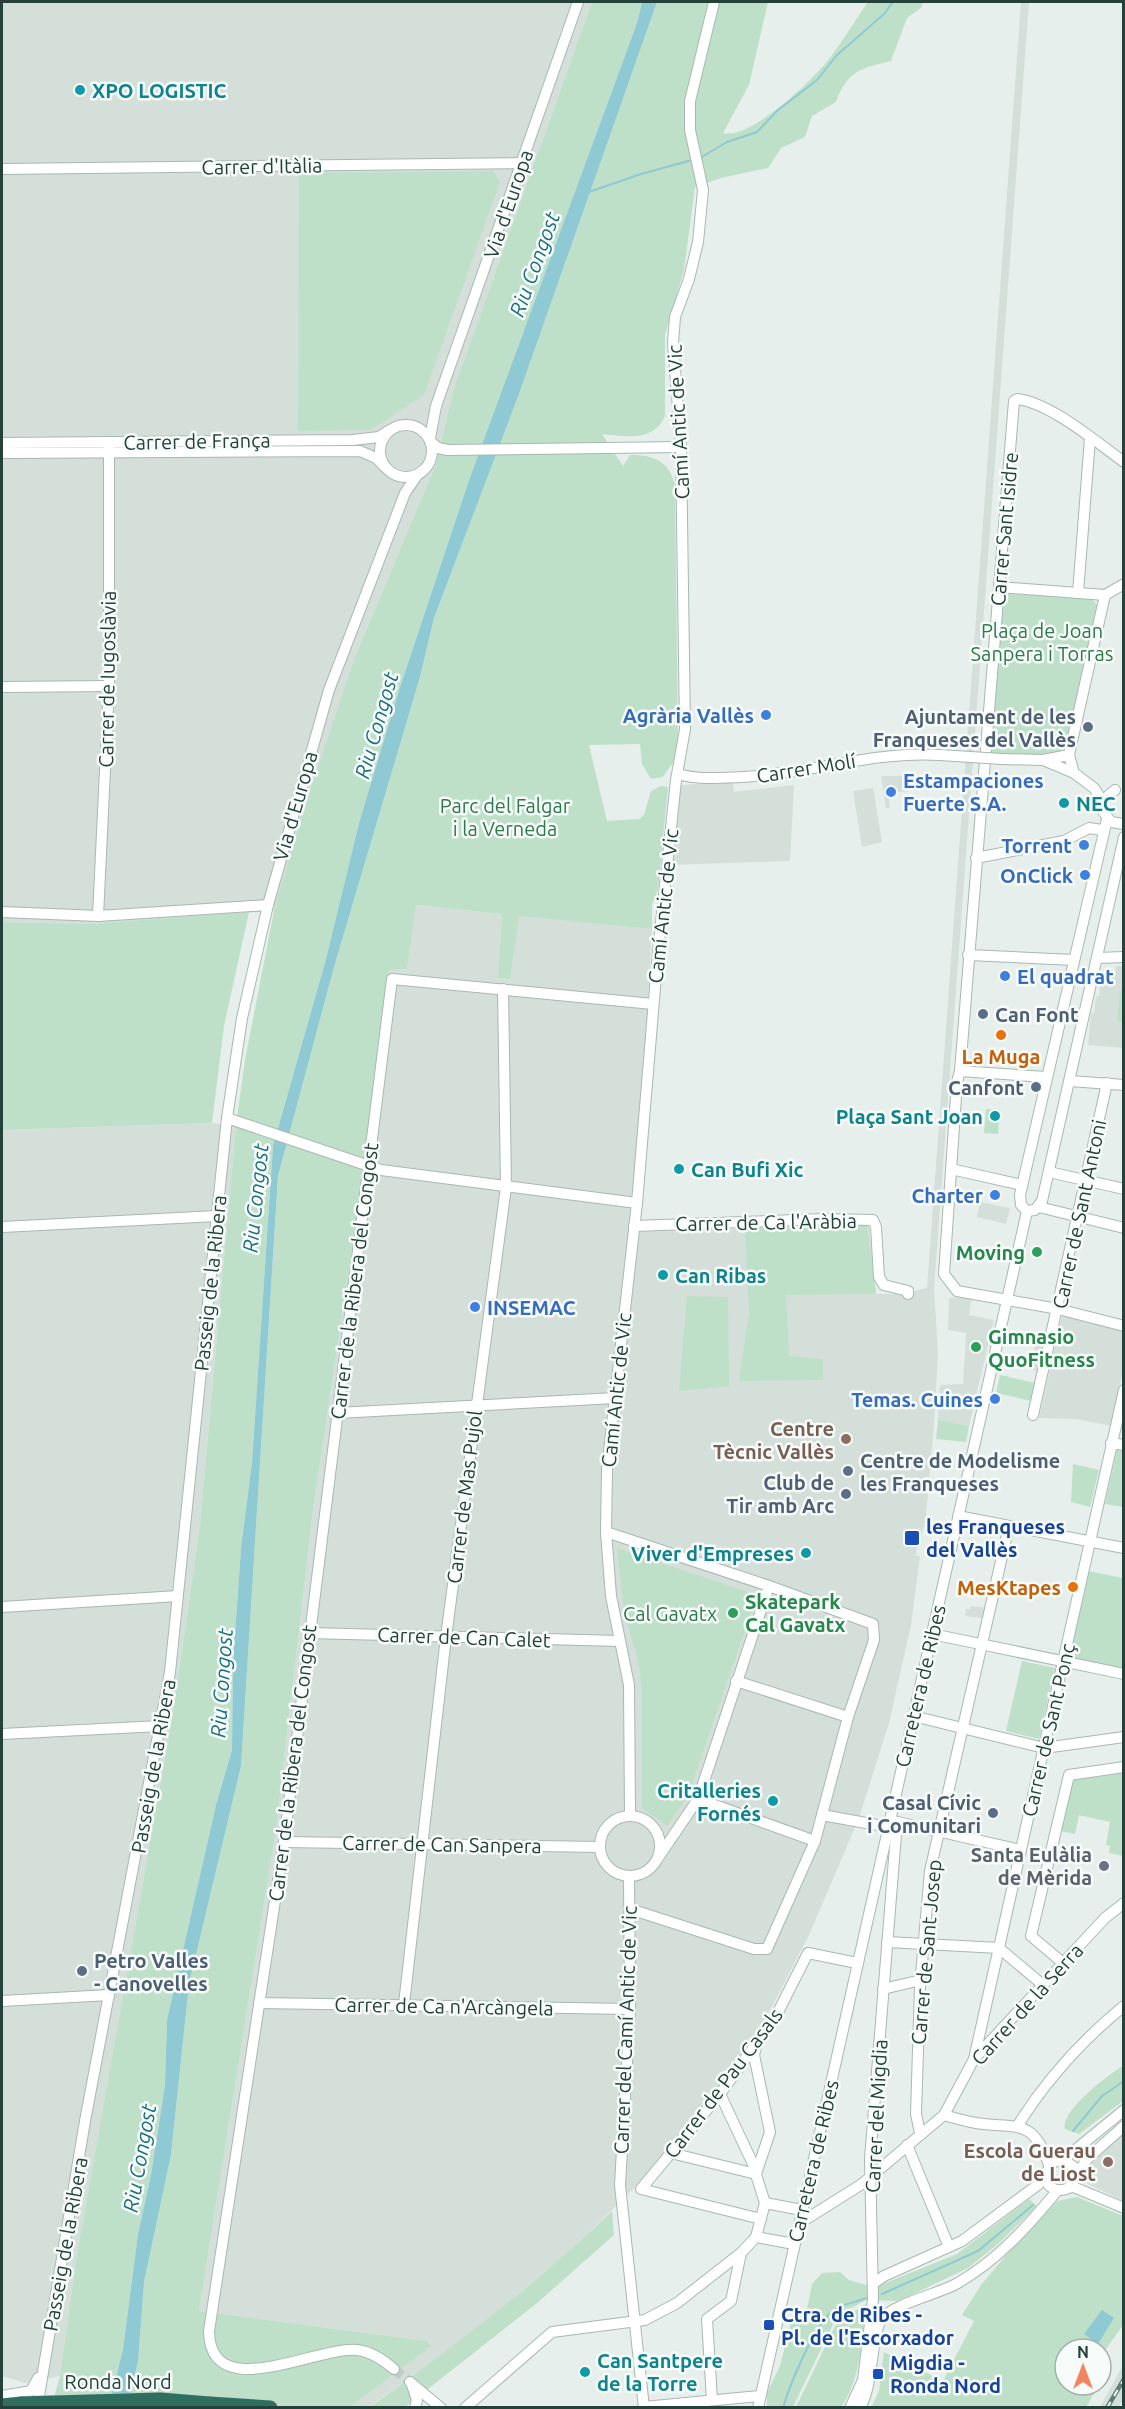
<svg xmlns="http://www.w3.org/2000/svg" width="1125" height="2409" font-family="Ubuntu,sans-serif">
<rect width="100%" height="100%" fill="#e6efeb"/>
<g fill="#d4dfda">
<polygon points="2,2 592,2 453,391 436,464 355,657 274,911 91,924 2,922"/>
<polygon points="1021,2 1029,2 934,1288 938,1353 934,1425 925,1527 923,1527 921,1541 917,1541 916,1556 920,1556 911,1625 889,1723 859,1818 809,1935 763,2024 714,2094 638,2184 569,2252 462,2340 369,2407 350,2407 432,2345 427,2341 199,2311 276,1829 313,1509 363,1176 389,970 407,969 415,905 502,914 498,978 510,979 518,915 652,929 635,1232 869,1225 876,1294 902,1294 927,1288"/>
<polygon points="881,776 907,776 908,791 888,793 890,808 886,808"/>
<polygon points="733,782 734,792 794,785 790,861 668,865 680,785"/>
<polygon points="873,788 882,842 862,847 853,791"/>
<polygon points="1116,966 1123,966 1123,1048 1088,1045 1091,1013 1094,1013 1096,996 1099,996 1101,974 1115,975"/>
<polygon points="212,1123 236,1125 200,1525 173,1713 76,2260 60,2376 25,2383 2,2376 2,1130"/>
<polygon points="980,1202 1010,1208 1006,1224 977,1217"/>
<polygon points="972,1297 969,1315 994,1320 969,1426 938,1420 938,1414 940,1385 963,1384 966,1333 948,1330 949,1298"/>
<polygon points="1062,1316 1123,1330 1123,1370 1111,1426 1077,1419 1039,1418"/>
<polygon points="1037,1334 1045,1336 1037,1371 1030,1369"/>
<polygon points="971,1606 986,1608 983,1618 965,1616 966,1609 970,1609"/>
<polygon points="1123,2134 1123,2201 1084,2182 1085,2170"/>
<polygon points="1123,2365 1123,2400 1119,2407 1100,2407"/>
</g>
<g fill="#bfe0c8">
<polygon points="592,2 642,2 637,23 469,480 400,687 359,823 326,959 273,1146 252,1462 241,1548 233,1664 232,1750 216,1805 167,2020 165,2085 151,2175 138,2234 123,2349 111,2398 51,2408 60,2376 76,2260 173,1713 200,1525 236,1125 245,1060 274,911 304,809 355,657 436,464 453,391"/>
<path d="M 657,2 L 768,2 L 749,85 L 723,133 C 750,140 812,81 829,59 C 843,41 855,20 868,2 L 922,2 L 922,7 L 907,18 L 891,61 C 861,68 847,71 836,102 L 812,116 L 805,137 L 781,148 L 768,168 L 721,178 L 695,187 L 684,270 L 665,335 L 665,416 C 653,443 625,436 602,434 L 623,466 L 630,455 C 653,455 669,460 675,485 L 678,743 L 674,761 L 663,777 L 651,779 L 642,764 L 640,744 L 589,745 L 607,821 L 639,819 L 644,815 L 651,791 L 661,786 L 668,787 L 658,889 L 652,905 L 652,929 L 519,916 L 510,979 L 498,978 L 502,914 L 416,905 L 407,969 L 389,970 L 363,1176 L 313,1509 L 276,1829 L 199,2311 L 427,2341 L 432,2346 L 350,2407 L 127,2408 L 138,2362 L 144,2282 L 171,2155 L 189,1984 L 241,1766 L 278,1176 L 334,967 L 420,677 L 434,618 L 519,394 Z"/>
<polygon points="493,171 500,182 424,395 370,430 298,431 299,173"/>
<polygon points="1008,594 1091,598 1097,605 1065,752 1056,756 986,754 1000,600"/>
<polygon points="249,912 224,1026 212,1123 2,1130 2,922 91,924"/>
<polygon points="1120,991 1123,991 1123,1022 1117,1022"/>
<polygon points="986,1109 1000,1110 998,1134 984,1133"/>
<polygon points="867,1225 876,1294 786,1295 789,1356 823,1359 823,1380 739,1381 749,1313 745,1228"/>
<polygon points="687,1296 728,1297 729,1386 679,1391"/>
<polygon points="1000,1375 1035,1383 1031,1401 996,1393"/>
<polygon points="938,1420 969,1426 966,1442 936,1439"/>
<polygon points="1117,1450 1123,1451 1123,1507 1105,1504"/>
<polygon points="1073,1464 1099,1470 1090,1507 1071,1502"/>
<polygon points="617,1548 757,1595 688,1796 667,1826 642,1808 642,1693 639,1665 624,1611"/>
<polygon points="1083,1570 1123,1578 1123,1670 1064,1662"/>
<polygon points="1022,1661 1055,1668 1039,1739 1006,1731"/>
<polygon points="1123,1771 1123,1856 1109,1853 1110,1846 1106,1845 1110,1822 1079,1815 1075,1834 1060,1831 1073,1778"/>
<path d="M 1123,2066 L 1123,2101 L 1079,2134 L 1065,2129 C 1059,2112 1109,2074 1123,2066 Z"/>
<polygon points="1077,2197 1123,2216 1123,2325 1101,2356 1101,2349 1065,2349 1065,2385 1099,2385 1086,2407 871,2408 879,2391 884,2352 943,2381 974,2321 962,2315 981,2285 1007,2254 1057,2201"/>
<polygon points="1029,2199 1037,2206 998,2244 968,2268 909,2296 896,2301 866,2300 837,2316 793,2407 767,2408 767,2393 780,2366 792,2319 807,2310 812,2284 822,2273 840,2272 849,2280 866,2285 883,2284 957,2254"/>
<path d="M 612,2211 L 614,2235 L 536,2304 L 405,2407 L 369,2408 C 453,2346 537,2284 612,2211 Z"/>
<path d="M 866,2304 C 861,2338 862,2378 841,2407 L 796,2407 L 837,2322 Z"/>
</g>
<g fill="#8ec9d4">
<polygon points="642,2 657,2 519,394 434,618 420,677 334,967 278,1176 241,1766 189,1984 171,2155 144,2282 138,2362 127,2407 111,2398 123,2349 138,2234 151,2175 165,2085 167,2020 216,1805 232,1750 233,1664 241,1548 252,1462 273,1146 326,959 359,823 400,687 469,480 637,23"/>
<polygon points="1102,2310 1114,2318 1098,2344 1084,2334"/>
</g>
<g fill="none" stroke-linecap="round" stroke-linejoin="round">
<g stroke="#8ec9d4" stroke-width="2">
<polyline points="700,158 727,142 757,132 778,110 817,80 837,55 884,14 893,2"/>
<polyline points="589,192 641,174 692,160"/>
<polyline points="1073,2131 1102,2096 1124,2081"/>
<polyline points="882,2294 978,2251 1033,2205"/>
<path d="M 783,2408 C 790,2384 815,2323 835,2309 C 843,2304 857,2302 866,2298"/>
</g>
<polyline stroke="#bfccc8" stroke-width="10" stroke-dasharray="10 5" stroke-linecap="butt" points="394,2369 410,2382"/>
<defs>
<g id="minor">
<polyline points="2,169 523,163"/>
<circle cx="406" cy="451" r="26"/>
<polyline points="430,438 436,406 578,2"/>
<polyline points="430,441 438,448 448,450 681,447"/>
<polyline points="2,443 353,440 379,437 390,430"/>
<polyline points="2,453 360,451 376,458 385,467"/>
<path d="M 1124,462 C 1096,442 1051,403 1017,399 L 1014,401 L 960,1071 L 957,1082 L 944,1274 L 957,1291 L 1058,1309 L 1124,1326"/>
<polyline points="999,587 1105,595"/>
<polyline points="1078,593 1090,438"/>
<polyline points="2,687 109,686"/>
<polyline points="1002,759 1043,760 1069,755"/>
<polyline points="1043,760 1074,773"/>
<path d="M 678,774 C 699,780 720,778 742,777 C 809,774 872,751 939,755"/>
<polyline points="1115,790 1103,800 1102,810 1111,822 1124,824"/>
<polyline points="1103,802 1094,788 1074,773 1069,755 1105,595 1124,584"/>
<polyline points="976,858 1064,841 1089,828 1102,830"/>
<polyline points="2,912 98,916 268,905"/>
<polyline points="98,916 109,686 109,442"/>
<polyline points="968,955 1074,960"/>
<polyline points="1097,958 1124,957"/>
<polyline points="960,1071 1046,1077"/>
<polyline points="1070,1081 1124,1085"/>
<polyline points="227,1118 381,1170 637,1203"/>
<polyline points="951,1169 1022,1185"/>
<polyline points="1049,1172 1124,1189"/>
<polyline points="1039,1207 1124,1228"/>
<polyline points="1027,1211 1021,1205 1020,1195 1107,819"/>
<polyline points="1027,1211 1035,1210 1042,1201 1124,837"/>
<polyline points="634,1226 822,1219 873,1220 876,1227 879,1277 884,1285 908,1291 908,1294"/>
<polyline points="2,1227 217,1216"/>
<polyline points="337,1413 615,1398"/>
<polyline points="1033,1415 1107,1083"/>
<polyline points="1111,1443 1124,1445"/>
<polyline points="958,1516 1124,1548"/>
<polyline points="606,1532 769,1586 873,1624 874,1640 848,1717 815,1841 767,1949 754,1949 630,1909"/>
<polyline points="2,1607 178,1596"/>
<polyline points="309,1633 620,1641"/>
<polyline points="932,1634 1124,1674"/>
<polyline points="736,1681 848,1717"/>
<polyline points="913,1716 1044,1748 1124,1737"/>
<polyline points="2,1734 160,1726"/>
<polyline points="698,1799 815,1841"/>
<polyline points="630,1815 629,1685 611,1596 606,1532 607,1469 637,1203 658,952 676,780 685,729 681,447 673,343 675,317 689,279 698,242 703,190 690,130 690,101 714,2"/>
<polyline points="822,1815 888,1827"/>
<circle cx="630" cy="1846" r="30"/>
<polyline points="893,1821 1021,1850"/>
<polyline points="284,1842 599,1847"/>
<polyline points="658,1858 698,1799 769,1586"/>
<polyline points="629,1876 630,2009 620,2185 644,2408"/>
<polyline points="887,1942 999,1948 1043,1985"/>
<polyline points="1063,1963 1031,1936 1069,1775 1124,1767"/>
<polyline points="883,1989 921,1980"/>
<polyline points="2,2001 109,1995"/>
<polyline points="259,2003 630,2009"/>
<polyline points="404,2004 446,1637 506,1187 503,989"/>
<polyline points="974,2059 1124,1390"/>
<polyline points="720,2094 752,2162 765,2203"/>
<path d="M 944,2115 C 954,2118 965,2121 976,2123 C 1016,2129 1033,2117 1049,2165"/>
<path d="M 1018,2125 C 1047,2079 1081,2041 1124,2006"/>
<polyline points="920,2133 916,2114 920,1986 930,1871 1009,1526"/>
<polyline points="907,2145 949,2247"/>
<polyline points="671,2153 756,2174"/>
<polyline points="1063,2160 1124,2110"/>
<polyline points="756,2174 770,2132 754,2055 756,2047"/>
<path d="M 1076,2177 L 1074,2167 L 1063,2160 L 1053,2162 L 1045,2175 C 1047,2189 1057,2193 1069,2188 L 1087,2159 L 1124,2126"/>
<polyline points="1071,2186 1124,2208"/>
<polyline points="761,2219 641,2189 720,2094 775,2018 808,1953 857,1963"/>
<polyline points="800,2223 862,2184 944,2115 974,2059 1105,1918 1124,1903"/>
<polyline points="756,2237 794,2244"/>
<polyline points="874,2283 884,2276 962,2241 1039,2184 1045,2175"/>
<path d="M 394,2369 C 383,2360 372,2352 357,2350 C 317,2346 210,2406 209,2331 L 284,1842 L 392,979 L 653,1004"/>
<polyline points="410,2382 441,2408"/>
<polyline points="412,2385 417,2400 415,2408"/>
<polyline points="2,2396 31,2391 38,2378"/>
<polyline points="712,2400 707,2319 731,2301 741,2253"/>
<polyline points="644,2407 759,2396"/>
<polyline points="37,2408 85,2121 170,1672 227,1118 242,1018 268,905 329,690 405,493 418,474"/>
<polyline points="465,2408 552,2332 645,2320 677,2303 741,2253 756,2237 765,2203 802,2210"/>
<polyline points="758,2408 1027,1211"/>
<polyline points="850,2408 863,2380 873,2299 870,2159 897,1822"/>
<path d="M 860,2408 C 875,2381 870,2335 882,2319 C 893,2304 938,2294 956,2284 C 997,2261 1028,2226 1057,2191"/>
</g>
<g id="highway">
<polyline points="209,2404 270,2408"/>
<polyline points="2,2406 21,2404"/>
</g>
</defs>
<use href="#minor" stroke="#a8b8b2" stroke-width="12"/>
<use href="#highway" stroke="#c2cac8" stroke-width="16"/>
<use href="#minor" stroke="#fff" stroke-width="10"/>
<use href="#highway" stroke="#2f6f62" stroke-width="15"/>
<defs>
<polyline id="rail" points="1107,2408 1124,2379"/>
</defs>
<use href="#rail" stroke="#5f7d75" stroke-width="4.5"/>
<use href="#rail" stroke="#f7fbf9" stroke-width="2" stroke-dasharray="7" stroke-linecap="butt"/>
<defs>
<polyline id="minor-bridge" points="939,755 1002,759"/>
<polyline id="highway-bridge" points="21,2404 160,2400 209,2404"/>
</defs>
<use href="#minor-bridge" stroke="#a8b8b2" stroke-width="12" stroke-linecap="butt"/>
<use href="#highway-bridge" stroke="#c2cac8" stroke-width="16" stroke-linecap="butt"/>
<use href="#minor-bridge" stroke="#fff" stroke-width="10"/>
<use href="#highway-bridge" stroke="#2f6f62" stroke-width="15"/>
</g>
<g fill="#0f9aa8" stroke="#f7fbf9" stroke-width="2">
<circle cx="80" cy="90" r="6"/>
<circle cx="1064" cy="803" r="6"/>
<circle cx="995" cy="1116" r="6"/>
<circle cx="679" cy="1169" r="6"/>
<circle cx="663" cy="1275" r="6"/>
<circle cx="806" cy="1553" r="6"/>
<circle cx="773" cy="1801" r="6"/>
<circle cx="585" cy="2372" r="6"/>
</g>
<g fill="#3f7fe0" stroke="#f7fbf9" stroke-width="2">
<circle cx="766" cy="715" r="6"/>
<circle cx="891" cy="792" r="6"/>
<circle cx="1084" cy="845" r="6"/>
<circle cx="1085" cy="875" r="6"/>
<circle cx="1005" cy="976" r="6"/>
<circle cx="995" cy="1195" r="6"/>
<circle cx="475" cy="1307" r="6"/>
<circle cx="995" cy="1399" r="6"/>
</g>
<g fill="#5c6f8a" stroke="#f7fbf9" stroke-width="2">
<circle cx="1088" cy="727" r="6"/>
<circle cx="983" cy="1014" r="6"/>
<circle cx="1036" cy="1087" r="6"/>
<circle cx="848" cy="1471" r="6"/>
<circle cx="846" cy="1494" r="6"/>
<circle cx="993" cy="1813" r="6"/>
<circle cx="82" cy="1971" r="6"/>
</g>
<g fill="#e8710a" stroke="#f7fbf9" stroke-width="2">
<circle cx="1001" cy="1035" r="6"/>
<circle cx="1073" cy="1587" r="6"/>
</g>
<g fill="#2e9e5b" stroke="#f7fbf9" stroke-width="2">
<circle cx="1037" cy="1252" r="6"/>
<circle cx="976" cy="1347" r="6"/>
<circle cx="733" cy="1613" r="6"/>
</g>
<g fill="#8d6e63" stroke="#f7fbf9" stroke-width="2">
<circle cx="846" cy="1439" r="6"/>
<circle cx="1108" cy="2162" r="6"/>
</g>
<g fill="#1a4fb4" stroke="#f7fbf9" stroke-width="2">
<rect x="904" y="1530" width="16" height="16" rx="3"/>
<rect x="763" y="2319" width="12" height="12" rx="3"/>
<rect x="872" y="2368" width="12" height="12" rx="3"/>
</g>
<circle fill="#6b7280" stroke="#f7fbf9" stroke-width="2" cx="1104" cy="1866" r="6"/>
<g text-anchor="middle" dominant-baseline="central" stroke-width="5" stroke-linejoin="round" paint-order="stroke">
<g font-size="20" font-weight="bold" fill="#0d838f" stroke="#f7fbf9" text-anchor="start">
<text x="92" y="90">XPO LOGISTIC</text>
<text x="1076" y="803">NEC</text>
<text x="983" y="1116" text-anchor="end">Plaça Sant Joan</text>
<text x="691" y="1169">Can Bufi Xic</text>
<text x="675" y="1275">Can Ribas</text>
<text x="794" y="1553" text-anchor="end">Viver d'Empreses</text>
<text x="761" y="1790" text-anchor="end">Critalleries<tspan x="761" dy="23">Fornés</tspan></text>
<text x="597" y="2360">Can Santpere<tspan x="597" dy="23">de la Torre</tspan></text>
</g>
<g font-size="20" fill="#24423a" stroke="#f7fbf9">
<text transform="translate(262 166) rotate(-1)">Carrer d'Itàlia</text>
<text transform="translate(508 204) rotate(-71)">Via d'Europa</text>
<text transform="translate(678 422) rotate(-93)">Camí Antic de Vic</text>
<text transform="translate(197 441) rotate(-1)">Carrer de França</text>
<text transform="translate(1004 529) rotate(-85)">Carrer Sant Isidre</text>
<text transform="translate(107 679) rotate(-89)">Carrer de Iugoslàvia</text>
<text transform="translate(806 768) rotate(-9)">Carrer Molí</text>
<text transform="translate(295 806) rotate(-74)">Via d'Europa</text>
<text transform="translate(663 906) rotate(-84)">Camí Antic de Vic</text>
<text transform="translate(1079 1214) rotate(-78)">Carrer de Sant Antoni</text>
<text transform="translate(766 1222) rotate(-1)">Carrer de Ca l'Aràbia</text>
<text transform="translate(354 1281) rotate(-83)">Carrer de la Ribera del Congost</text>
<text transform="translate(210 1283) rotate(-84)">Passeig de la Ribera</text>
<text transform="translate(616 1390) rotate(-84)">Camí Antic de Vic</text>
<text transform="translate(464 1497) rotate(-83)">Carrer de Mas Pujol</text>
<text transform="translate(464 1637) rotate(2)">Carrer de Can Calet</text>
<text transform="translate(920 1686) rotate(-77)">Carretera de Ribes</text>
<text transform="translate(1048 1730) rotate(-77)">Carrer de Sant Ponç</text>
<text transform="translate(292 1763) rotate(-83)">Carrer de la Ribera del Congost</text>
<text transform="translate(153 1766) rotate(-80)">Passeig de la Ribera</text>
<text transform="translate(442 1844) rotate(1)">Carrer de Can Sanpera</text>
<text transform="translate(926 1952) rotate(-85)">Carrer de Sant Josep</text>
<text transform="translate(1027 2004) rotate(-48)">Carrer de la Serra</text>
<text transform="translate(444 2006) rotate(1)">Carrer de Ca n'Arcàngela</text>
<text transform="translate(625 2030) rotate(-88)">Carrer del Camí Antic de Vic</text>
<text transform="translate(723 2083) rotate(-53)">Carrer de Pau Casals</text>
<text transform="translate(876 2116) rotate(-87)">Carrer del Migdia</text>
<text transform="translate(813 2161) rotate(-77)">Carretera de Ribes</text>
<text transform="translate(65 2244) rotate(-80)">Passeig de la Ribera</text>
<text x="118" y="2381">Ronda Nord</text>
</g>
<g font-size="20" fill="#2d7a4b" stroke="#f7fbf9">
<text x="1042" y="630">Plaça de Joan<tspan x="1042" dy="23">Sanpera i Torras</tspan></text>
<text x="505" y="805">Parc del Falgar<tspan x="505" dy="23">i la Verneda</tspan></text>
<text x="670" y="1613">Cal Gavatx</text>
</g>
<g font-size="20" font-weight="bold" fill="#366cbe" stroke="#f7fbf9" text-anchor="end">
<text x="754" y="715">Agrària Vallès</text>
<text x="903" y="780" text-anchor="start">Estampaciones<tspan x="903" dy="23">Fuerte S.A.</tspan></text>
<text x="1072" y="845">Torrent</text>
<text x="1073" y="875">OnClick</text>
<text x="1017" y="976" text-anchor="start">El quadrat</text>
<text x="983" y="1195">Charter</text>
<text x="487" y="1307" text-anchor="start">INSEMAC</text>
<text x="983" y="1399">Temas. Cuines</text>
</g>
<g font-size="20" font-weight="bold" fill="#4e5e75" stroke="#f7fbf9" text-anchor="end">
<text x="1076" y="716">Ajuntament de les<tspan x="1076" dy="23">Franqueses del Vallès</tspan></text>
<text x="995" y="1014" text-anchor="start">Can Font</text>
<text x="1024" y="1087">Canfont</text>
<text x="860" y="1460" text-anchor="start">Centre de Modelisme<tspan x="860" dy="23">les Franqueses</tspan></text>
<text x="834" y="1482">Club de<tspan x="834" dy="23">Tir amb Arc</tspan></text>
<text x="981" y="1802">Casal Cívic<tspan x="981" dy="23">i Comunitari</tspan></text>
<text x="94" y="1960" text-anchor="start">Petro Valles<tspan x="94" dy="23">- Canovelles</tspan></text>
</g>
<g font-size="20" font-weight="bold" fill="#c56008" stroke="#f7fbf9">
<text x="1001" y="1056">La Muga</text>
<text x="1061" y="1587" text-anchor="end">MesKtapes</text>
</g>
<g font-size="20" font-weight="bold" fill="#27864d" stroke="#f7fbf9" text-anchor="start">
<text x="1025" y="1252" text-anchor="end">Moving</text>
<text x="988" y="1336">Gimnasio<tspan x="988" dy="23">QuoFitness</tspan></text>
<text x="745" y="1601">Skatepark<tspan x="745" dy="23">Cal Gavatx</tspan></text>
</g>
<g font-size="20" font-weight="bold" fill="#785e54" stroke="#f7fbf9" text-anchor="end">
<text x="834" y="1428">Centre<tspan x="834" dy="23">Tècnic Vallès</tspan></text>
<text x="1096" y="2150">Escola Guerau<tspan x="1096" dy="23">de Liost</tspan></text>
</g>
<g font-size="20" font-weight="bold" fill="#164399" stroke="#f7fbf9" text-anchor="start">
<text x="926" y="1526">les Franqueses<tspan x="926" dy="23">del Vallès</tspan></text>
<text x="781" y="2314">Ctra. de Ribes -<tspan x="781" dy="23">Pl. de l'Escorxador</tspan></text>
<text x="890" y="2362">Migdia -<tspan x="890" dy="23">Ronda Nord</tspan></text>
</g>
<g font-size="20" font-weight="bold" fill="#5b616d" stroke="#f7fbf9" text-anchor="end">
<text x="1092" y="1854">Santa Eulàlia<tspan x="1092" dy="23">de Mèrida</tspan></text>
</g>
<g font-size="21" font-style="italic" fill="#1c6f80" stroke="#f7fbf9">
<text transform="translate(534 264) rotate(-70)">Riu Congost</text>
<text transform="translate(376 725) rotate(-74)">Riu Congost</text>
<text transform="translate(255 1198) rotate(-84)">Riu Congost</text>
<text transform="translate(221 1683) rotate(-86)">Riu Congost</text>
<text transform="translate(139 2158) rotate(-80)">Riu Congost</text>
</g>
</g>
<rect width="1125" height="2409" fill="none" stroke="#24423a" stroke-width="6"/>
<g transform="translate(1083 2367)"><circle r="28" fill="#f7fbf9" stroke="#a3b1ad" stroke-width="1.5"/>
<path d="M0-4.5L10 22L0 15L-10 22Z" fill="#f4845f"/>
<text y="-9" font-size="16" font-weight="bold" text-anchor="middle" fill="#24423a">N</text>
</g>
</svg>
